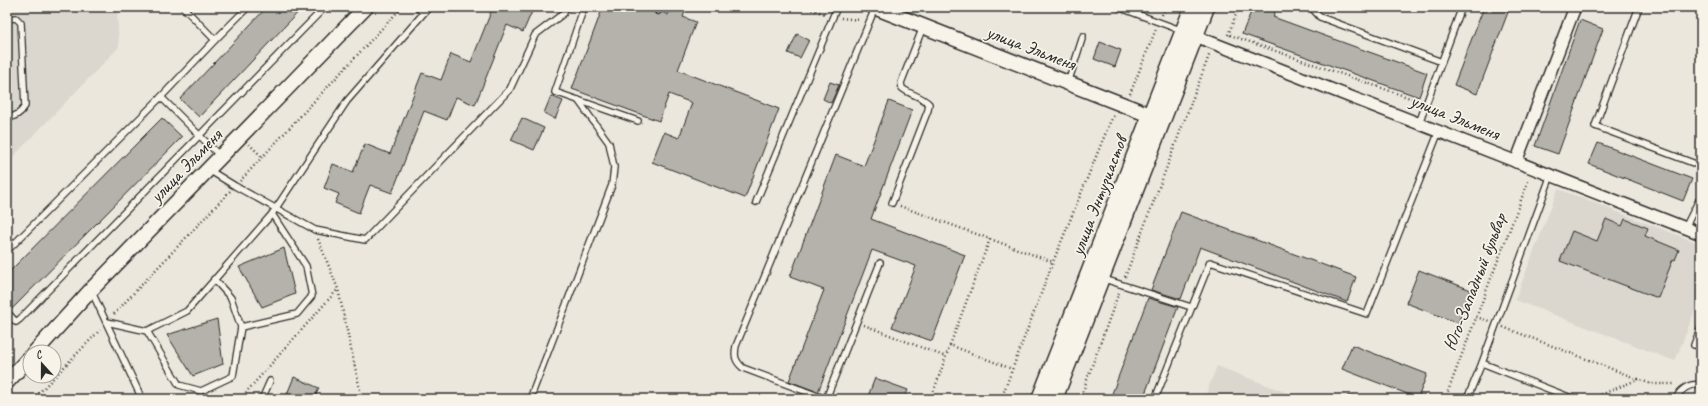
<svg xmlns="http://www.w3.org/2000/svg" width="1708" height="406" font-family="Caveat,sans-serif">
<rect width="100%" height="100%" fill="#ebe7dd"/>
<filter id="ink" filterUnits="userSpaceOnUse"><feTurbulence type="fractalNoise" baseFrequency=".025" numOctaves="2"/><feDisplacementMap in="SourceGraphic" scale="8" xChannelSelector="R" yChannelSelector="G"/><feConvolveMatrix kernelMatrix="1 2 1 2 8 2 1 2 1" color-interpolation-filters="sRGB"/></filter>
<g filter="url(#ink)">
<g fill="#dbd7ce">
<polygon points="117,7 119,47 7,163 7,11"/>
<polygon points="1558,189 1701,244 1701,295 1675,361 1515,300"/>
<polygon points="1217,366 1303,399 1204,399"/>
</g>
<g fill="#b5b2ab" stroke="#2b2b2b">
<polygon points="267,7 303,7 199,117 180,99"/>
<polygon points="493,7 534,7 523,32 507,25 475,105 456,97 447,120 424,111 392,193 370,185 359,213 335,203 339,194 324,188 333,164 353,172 365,144 390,154 422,73 441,80 451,54 471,62"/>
<polygon points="603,7 647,7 654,10 655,14 658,15 662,12 668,15 670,7 687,7 683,17 696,22 678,70 779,109 745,198 652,162 664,132 679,138 692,103 669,94 659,121 572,89"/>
<polygon points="1253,7 1277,7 1273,17 1427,73 1419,97 1242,34"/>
<polygon points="1484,7 1510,7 1477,94 1454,85"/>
<polygon points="1580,20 1603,29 1558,154 1535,146"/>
<polygon points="797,34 809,40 800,58 788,53"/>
<polygon points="1100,42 1121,50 1115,67 1094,59"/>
<polygon points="830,82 839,85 831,103 823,99"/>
<polygon points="551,96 563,101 555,119 544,113"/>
<polygon points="889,101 912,110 871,219 965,255 932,341 892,327 916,266 872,250 818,392 789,381 824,290 790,277 836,155 864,166"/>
<polygon points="162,118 182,137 11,310 7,308 7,274"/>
<polygon points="522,118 544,128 534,150 511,140"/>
<polygon points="1598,143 1692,179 1683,201 1589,164"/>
<polygon points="1181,212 1356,277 1347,302 1200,247 1181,299 1151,290"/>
<polygon points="1606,219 1622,226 1625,219 1648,228 1645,236 1679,250 1675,260 1673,259 1658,298 1560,261 1572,231 1597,241"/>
<polygon points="284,248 295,294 262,307 239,267"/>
<polygon points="1419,270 1471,290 1458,323 1406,303"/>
<polygon points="1148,298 1178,307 1143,399 1110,399"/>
<polygon points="217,319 223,364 193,376 167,335"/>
<polygon points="1352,345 1427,374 1418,398 1342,369"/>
<polygon points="294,377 319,388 314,399 285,399"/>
<polygon points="875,378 908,390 904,399 867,399"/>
</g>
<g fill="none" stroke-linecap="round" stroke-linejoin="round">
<defs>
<g id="service">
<polyline points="183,7 215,40 161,97 221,157"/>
<polyline points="417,7 423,13"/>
<polyline points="584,7 555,92 638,121"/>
<polyline points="1118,7 1183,31"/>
<polyline points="1311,7 1320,17 1442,62"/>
<polyline points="1639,7 1595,126 1701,166"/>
<polyline points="658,11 660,7"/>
<path d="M 7,19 L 16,18 L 21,23 L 25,106 C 21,113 16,117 7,118"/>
<polyline points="215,40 248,7"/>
<polyline points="1068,83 1083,36"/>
<polyline points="1419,123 1462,7"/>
<polyline points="209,170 235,186 315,230 365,240 510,89 535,35 564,13 566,7"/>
<polyline points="756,202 837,7"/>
<path d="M 892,203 L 928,110 L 929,104 C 922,96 910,95 902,88 L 901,83 L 923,27"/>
<polyline points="1685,228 1701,196"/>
<polyline points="7,251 161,97"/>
<polyline points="1101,278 1191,307"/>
<polyline points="91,290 142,399"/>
<polyline points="7,312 16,322 20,319 325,7"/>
<polyline points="107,322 147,331 187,311 272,214 347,101 429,7"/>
<polyline points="241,327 297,314 312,296 306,266 272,214"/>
<polyline points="147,331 179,385 201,391 233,376 241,327 231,298 214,279"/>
<polyline points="1694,345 1701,327"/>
<polyline points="1482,363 1574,399"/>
<polyline points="262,399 270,381"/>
<polyline points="530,399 612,185 614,167 609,143 578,100"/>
<path d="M 826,399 L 743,368 C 735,361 734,356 736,346 L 875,8"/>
<polyline points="826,399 880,263"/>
<polyline points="1155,399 1210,262 1367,314 1439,131"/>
<polyline points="1350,399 1351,399"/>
<polyline points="1467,399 1482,363 1551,175"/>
<path d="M 1676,399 C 1680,389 1690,383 1701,385"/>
</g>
<g id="minor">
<polyline points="1195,36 1701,234"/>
<polyline points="1516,162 1575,7"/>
</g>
<g id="tertiary">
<polyline points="874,7 1152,116"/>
<polyline points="35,352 91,290 366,7"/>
<polyline points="7,382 30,357"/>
</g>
<g id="secondary">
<polyline points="1040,399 1193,7"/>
<polyline points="1054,399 1206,7"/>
</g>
</defs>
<use href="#service" stroke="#2b2b2b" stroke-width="8"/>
<use href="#minor" stroke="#2b2b2b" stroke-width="14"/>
<use href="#tertiary" stroke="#2b2b2b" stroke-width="17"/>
<use href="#secondary" stroke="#2b2b2b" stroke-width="19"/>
<g stroke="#2b2b2b" stroke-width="2.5" stroke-dasharray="1 3" stroke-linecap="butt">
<polyline points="804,7 825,14"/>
<polyline points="1162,15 1165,7"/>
<polyline points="841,18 860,20"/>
<polyline points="1228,35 1239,7"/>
<polyline points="1230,35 1416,100 1418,104"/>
<polyline points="1130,94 1156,29"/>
<polyline points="249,144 263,158"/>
<polyline points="240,181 402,7"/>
<polyline points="900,206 1053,262"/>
<polyline points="318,239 338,289 362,399"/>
<polyline points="1125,277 1210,53"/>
<polyline points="114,314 230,191"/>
<polyline points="1476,317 1489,321"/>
<polyline points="864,325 946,357"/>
<polyline points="1503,327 1651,384 1675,384"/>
<polyline points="950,345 990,239"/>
<polyline points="33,399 100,330"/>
<polyline points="240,399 338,289"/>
<polyline points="931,399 950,345 1012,369"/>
<polyline points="1001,399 1053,262 1111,120 1115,114"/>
<polyline points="1080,399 1119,292"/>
<polyline points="1445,399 1529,179"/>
<polyline points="1590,399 1639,379"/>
</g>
<use href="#service" stroke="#f7f3e8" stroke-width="5.5"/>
<use href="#minor" stroke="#f7f3e8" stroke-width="11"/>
<use href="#tertiary" stroke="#f7f3e8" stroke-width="14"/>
<use href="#secondary" stroke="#f7f3e8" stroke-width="16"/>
</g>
</g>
<g text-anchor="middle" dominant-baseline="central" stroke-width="3.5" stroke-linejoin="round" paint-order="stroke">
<g font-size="19" fill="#2b2b2b" stroke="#f7f3e8">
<text transform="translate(1031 48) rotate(21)">улица Эльменя</text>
<text transform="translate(1455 117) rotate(22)">улица Эльменя</text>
<text transform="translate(186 166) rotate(-46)">улица Эльменя</text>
<text transform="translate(1099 196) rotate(-69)">улица Энтузиастов</text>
<text transform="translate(1475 282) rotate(-69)">Юго-Западный бульвар</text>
</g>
</g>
<rect width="1708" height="406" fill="none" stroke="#f7f3e8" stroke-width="24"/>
<rect x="12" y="12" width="1684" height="382" fill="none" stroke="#2b2b2b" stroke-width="1.5" filter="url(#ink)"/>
<g transform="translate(42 364) rotate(339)"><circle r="19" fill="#f7f3e8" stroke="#a5a39c"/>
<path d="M0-3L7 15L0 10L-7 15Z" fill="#2b2b2b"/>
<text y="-6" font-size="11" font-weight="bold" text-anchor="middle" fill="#2b2b2b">С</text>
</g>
</svg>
